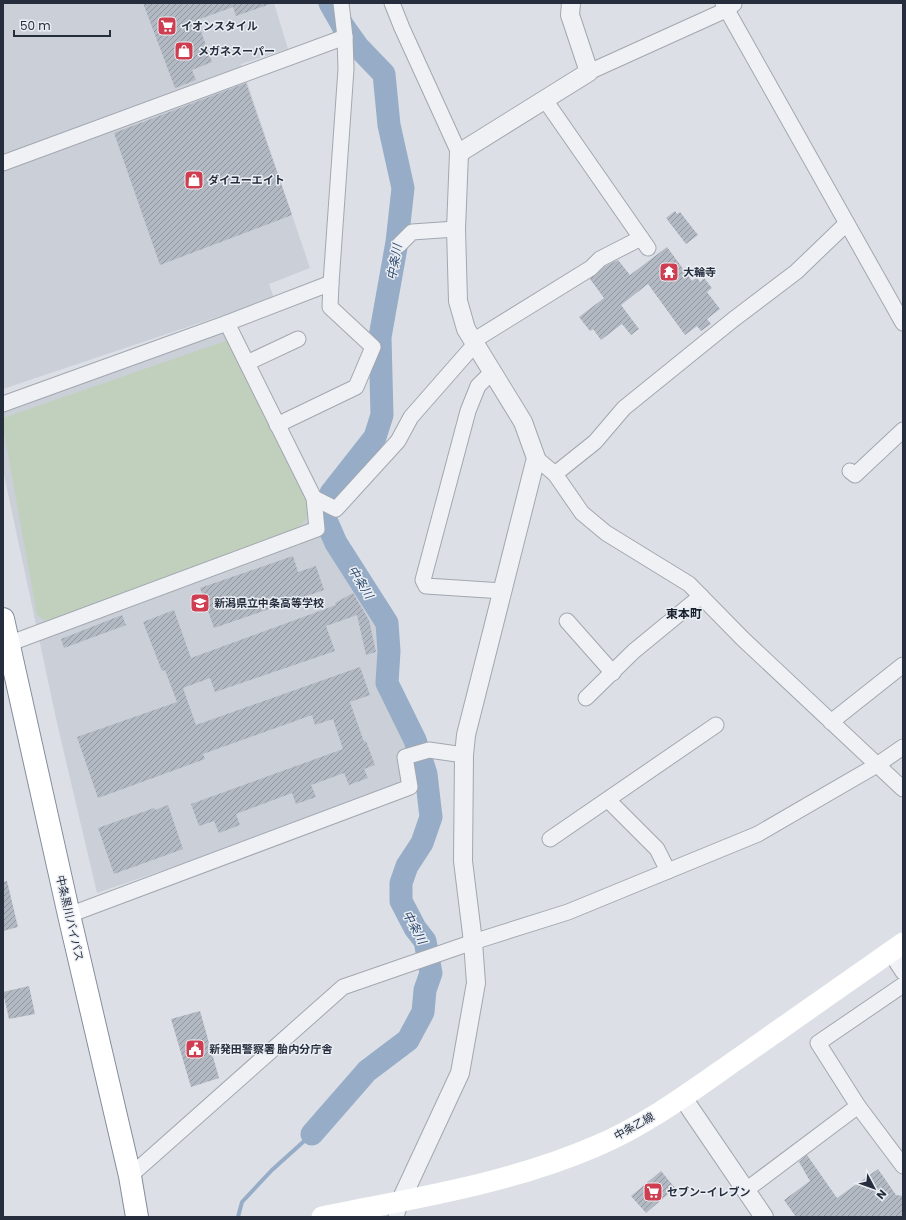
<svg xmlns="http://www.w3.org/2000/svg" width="906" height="1220" font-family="Poppins,'Noto Sans JP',sans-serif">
<defs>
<pattern id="building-hatch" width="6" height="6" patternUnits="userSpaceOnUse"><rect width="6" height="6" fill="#b3b9c3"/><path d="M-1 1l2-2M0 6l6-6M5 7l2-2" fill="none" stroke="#9197a0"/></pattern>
</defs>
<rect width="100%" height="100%" fill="#dce0e6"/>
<g fill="#cacfd8">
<polygon points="3,3 274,3 288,49 241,64 310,268 269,284 274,298 3,389"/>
<polygon points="233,326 325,534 382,626 383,693 399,720 413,765 416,783 97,893 57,723 3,470 3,408"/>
</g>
<polygon fill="#c1d0bd" points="228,340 308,500 307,518 296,530 45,621 37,615 3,427 3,418"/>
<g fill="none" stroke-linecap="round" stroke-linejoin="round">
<polyline stroke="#96acc7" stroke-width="4" points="238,1217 242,1202 272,1170 312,1134"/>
<polyline stroke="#96acc7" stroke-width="23" points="312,1134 367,1071 408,1040 423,1012 425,990 431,973 425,941 415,928 401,901 401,883 407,866 422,843 431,817 426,774 415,740 387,683 389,651 387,623 336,543 325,518 331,493 375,437 382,415 380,337 397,242 403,188 389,125 384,74 358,47 343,26 330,3"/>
</g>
<g fill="url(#building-hatch)">
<polygon points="143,3 270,3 270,4 236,16 233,7 197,20 212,62 192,70 196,80 175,88"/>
<polygon points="246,83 292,215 160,265 114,133"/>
<polygon points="675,211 677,214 680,212 698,235 686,244 666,218"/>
<polygon points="667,247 692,281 697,277 700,282 704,278 712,288 707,292 720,309 707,319 711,324 701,331 697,326 685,335 648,284 621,305 639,329 631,335 622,324 601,340 593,329 590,331 579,317 604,298 590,279 605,266 618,260 630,275"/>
<polygon points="293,556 298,572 316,566 324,590 214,628 200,588"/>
<polygon points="353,593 369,620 376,652 366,655 357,615 326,626 335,651 215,692 210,678 183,688 196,725 360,667 370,695 350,702 364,742 366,741 375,765 364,769 368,778 349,785 344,773 311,785 316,797 296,804 292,793 236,814 240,825 219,833 214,821 199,826 191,804 343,749 333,719 315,725 312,715 203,754 205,759 98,798 77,737 177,702 165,670 162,671 143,622 174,610 191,658 336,605 335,603"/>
<polygon points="122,615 126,625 64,648 61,639"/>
<polygon points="168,805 183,849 114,874 98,828 154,808 155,810"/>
<polygon points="7,881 18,927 3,931 3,882"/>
<polygon points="29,986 35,1014 9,1019 3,992"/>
<polygon points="200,1011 219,1078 191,1087 171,1019"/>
<polygon points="807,1155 837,1198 878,1169 896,1195 903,1196 903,1217 796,1217 784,1200 810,1181 799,1162"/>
<polygon points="661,1171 675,1188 646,1213 631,1196"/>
</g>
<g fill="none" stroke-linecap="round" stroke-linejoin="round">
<defs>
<g id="minor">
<polyline points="392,3 402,28 459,153"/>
<polyline points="723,3 903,323"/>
<polyline points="589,72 726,10 734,4"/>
<polyline points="545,100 648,248"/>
<polyline points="3,163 345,37"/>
<polyline points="399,245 412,232 456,229"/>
<polyline points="473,341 591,268 600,259 641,238"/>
<polyline points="247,363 298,339"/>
<polyline points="492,372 478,386 468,411 423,580 426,586 503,591"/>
<polyline points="3,404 227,323 331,283 346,69 345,37 341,3"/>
<polyline points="277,425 356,387 373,347 330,307 331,283"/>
<polyline points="536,458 555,474 582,513 606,533 689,584 743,639 903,789"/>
<polyline points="850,471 855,475 903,430"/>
<polyline points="555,474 595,442 624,408 734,319 796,272 846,224"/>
<polyline points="314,498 336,509 398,441 411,417 475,344"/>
<polyline points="567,621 613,673"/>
<polyline points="8,644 317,529 314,498 227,323"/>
<polyline points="586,698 634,651 701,596"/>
<polyline points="831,722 903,665"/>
<polyline points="608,800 657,849 668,871"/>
<polyline points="550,839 716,725"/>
<polyline points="69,915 410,787 405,757 429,750 464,755"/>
<polyline points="890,952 903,972"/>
<polyline points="858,1106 818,1043 903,985"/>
<polyline points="130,1176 343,987 473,942 568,912 758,834 877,765 903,747"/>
<polyline points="746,1190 858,1106 903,1166"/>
<polyline points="396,1217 401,1200"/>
</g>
<g id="tertiary">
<polyline points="683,1098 764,1217"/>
<polyline points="401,1200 460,1073 476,983 473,942 463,861 464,755 466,735 536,458 523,422 466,329 458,301 456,229 459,153 589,72 570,15 571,3"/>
</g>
<polyline id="trunk" points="3,619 69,915 130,1176 137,1217"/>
</defs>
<use href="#minor" stroke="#a2a7b0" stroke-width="17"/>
<use href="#tertiary" stroke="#a2a7b0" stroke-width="20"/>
<use href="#trunk" stroke="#838d9d" stroke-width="24"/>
<use href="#minor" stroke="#eff1f5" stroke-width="15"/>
<use href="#tertiary" stroke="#eff1f5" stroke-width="18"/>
<path stroke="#fff" stroke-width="21" d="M 322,1217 C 414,1198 508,1184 594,1147 C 647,1125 693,1090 739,1058 C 794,1020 848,981 903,943"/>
<use href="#trunk" stroke="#fff" stroke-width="22"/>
</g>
<defs>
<symbol id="supermarket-square" viewBox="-11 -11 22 22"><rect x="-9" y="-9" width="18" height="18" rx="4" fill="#ce3e50" stroke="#ebeff4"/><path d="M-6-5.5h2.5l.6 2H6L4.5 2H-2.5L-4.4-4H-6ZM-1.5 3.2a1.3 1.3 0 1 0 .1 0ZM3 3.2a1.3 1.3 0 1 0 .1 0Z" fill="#fff"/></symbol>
<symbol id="shop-square" viewBox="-11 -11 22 22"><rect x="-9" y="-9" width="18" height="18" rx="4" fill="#ce3e50" stroke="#ebeff4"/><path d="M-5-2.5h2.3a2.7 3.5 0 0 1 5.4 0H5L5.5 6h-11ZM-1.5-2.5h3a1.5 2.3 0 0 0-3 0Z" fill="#fff"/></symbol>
<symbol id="temple-square" viewBox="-11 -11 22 22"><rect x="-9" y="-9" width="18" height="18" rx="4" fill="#ce3e50" stroke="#ebeff4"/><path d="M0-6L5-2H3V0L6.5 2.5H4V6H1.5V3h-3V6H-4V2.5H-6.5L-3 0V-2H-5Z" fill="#fff"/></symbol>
<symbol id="school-square" viewBox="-11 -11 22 22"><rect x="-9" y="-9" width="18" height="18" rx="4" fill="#ce3e50" stroke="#ebeff4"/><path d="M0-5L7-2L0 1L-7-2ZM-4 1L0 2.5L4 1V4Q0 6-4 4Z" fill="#fff"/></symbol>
<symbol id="civic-square" viewBox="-11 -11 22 22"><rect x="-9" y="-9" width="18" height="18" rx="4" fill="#ce3e50" stroke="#ebeff4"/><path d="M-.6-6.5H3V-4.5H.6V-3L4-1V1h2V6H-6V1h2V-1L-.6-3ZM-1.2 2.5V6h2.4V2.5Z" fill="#fff"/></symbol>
</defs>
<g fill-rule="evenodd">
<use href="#supermarket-square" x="156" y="15" width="22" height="22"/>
<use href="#shop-square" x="173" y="40" width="22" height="22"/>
<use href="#shop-square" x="183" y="169" width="22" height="22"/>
<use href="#temple-square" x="658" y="261" width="22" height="22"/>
<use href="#school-square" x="189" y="592" width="22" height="22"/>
<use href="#civic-square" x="184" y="1038" width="22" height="22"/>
<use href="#supermarket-square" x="642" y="1181" width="22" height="22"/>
</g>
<g text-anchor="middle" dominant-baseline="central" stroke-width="3" stroke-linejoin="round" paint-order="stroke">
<g font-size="11" font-weight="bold" fill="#262d3d" stroke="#ebeff4" text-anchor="start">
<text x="181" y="26">イオンスタイル</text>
<text x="198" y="51">メガネスーパー</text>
<text x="208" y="180">ダイユーエイト</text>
<text x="683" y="272">大輪寺</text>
<text x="214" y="603">新潟県立中条高等学校</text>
<text x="209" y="1049">新発田警察署 胎内分庁舎</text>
<text x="667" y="1192">セブン-イレブン</text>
</g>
<g font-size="11" fill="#262d3d" stroke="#ebeff4">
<text transform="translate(70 918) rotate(77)">中条黒川バイパス</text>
<text transform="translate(634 1126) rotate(-29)">中条乙線</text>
</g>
<g font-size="12" font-style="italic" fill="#304b70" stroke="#ebeff4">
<text transform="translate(394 262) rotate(-80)">中条川</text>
<text transform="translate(361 582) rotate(58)">中条川</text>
<text transform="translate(415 927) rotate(62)">中条川</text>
</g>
<g font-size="12" font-weight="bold" fill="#181f2d" stroke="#ebeff4">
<text x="684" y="613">東本町</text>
</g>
</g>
<rect width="906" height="1220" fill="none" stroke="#262d3d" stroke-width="8"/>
<g transform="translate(874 1188) rotate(131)" stroke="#ebeff4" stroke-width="3" paint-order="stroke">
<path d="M0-3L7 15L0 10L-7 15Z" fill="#262d3d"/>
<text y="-6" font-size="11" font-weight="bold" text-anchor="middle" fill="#262d3d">N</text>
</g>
<path d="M14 30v6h96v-6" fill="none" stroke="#262d3d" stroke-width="2"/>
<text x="20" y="30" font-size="12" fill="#262d3d" stroke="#ebeff4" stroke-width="3" paint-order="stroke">50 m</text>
</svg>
